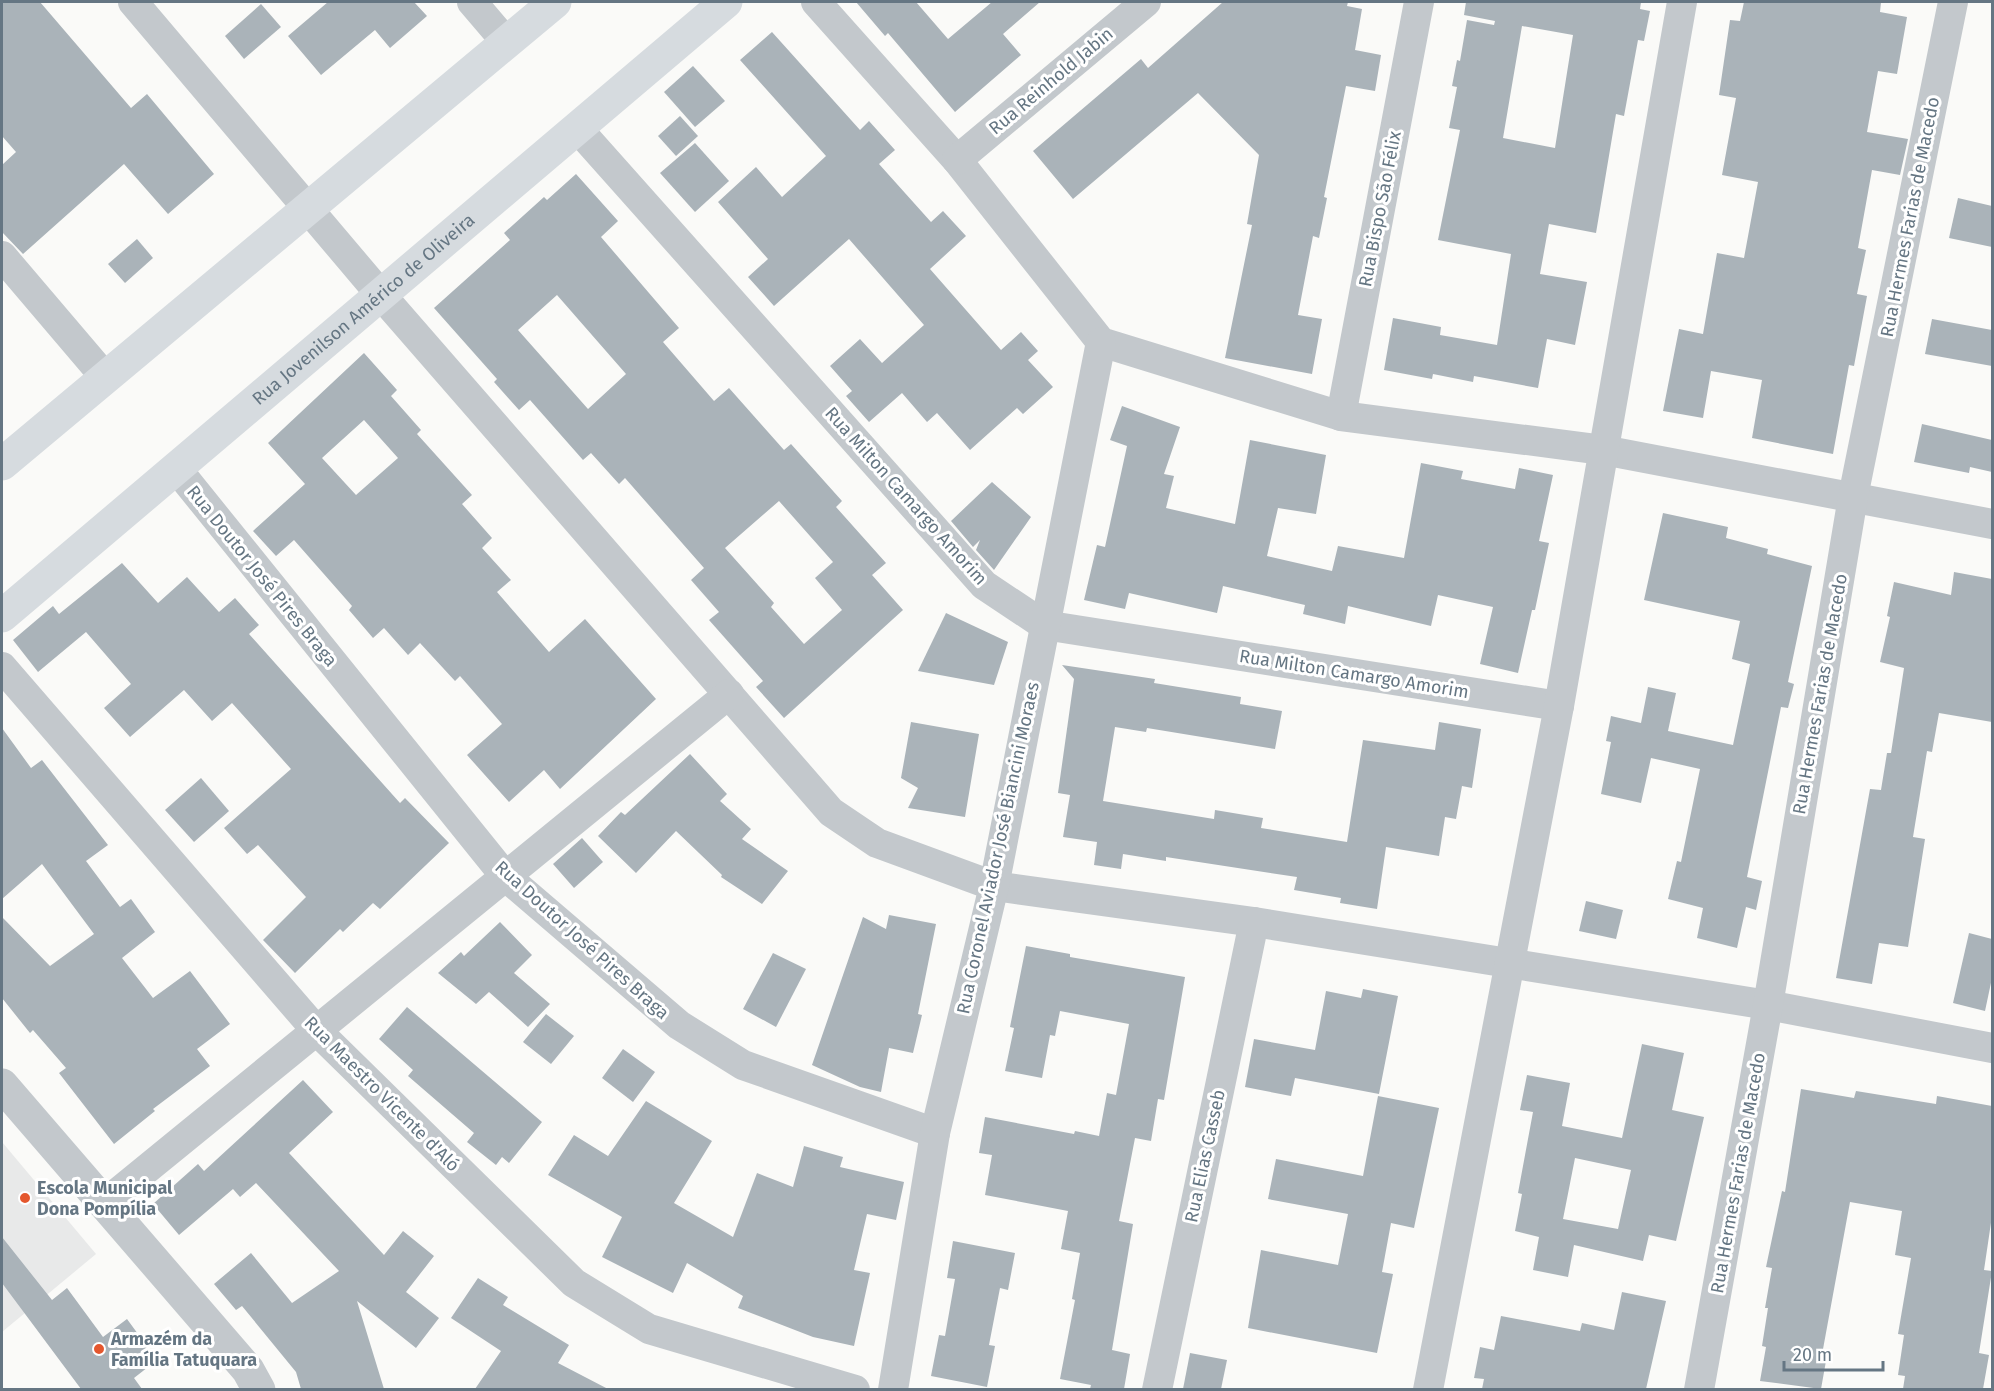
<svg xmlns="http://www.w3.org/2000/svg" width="1994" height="1391" font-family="'Fira Sans',sans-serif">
<rect width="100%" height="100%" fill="#fafaf8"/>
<polygon fill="#e8e9e9" points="2,1142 96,1254 2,1332"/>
<g fill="#aab3b9" fill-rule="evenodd">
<polygon points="2,2 40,2 131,108 147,94 214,174 168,214 124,164 23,254 2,232 2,165 16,152 2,136"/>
<polygon points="328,2 414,2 427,16 390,48 375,30 321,75 288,36"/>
<polygon points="856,2 916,2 948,39 992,2 1040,2 1003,34 1021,55 955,112 888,33 885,36"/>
<polygon points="1223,2 1348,2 1347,6 1362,9 1355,50 1381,55 1375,91 1346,86 1324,197 1327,198 1319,238 1313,236 1298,315 1322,319 1312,374 1225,358 1252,225 1247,224 1259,155 1198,93 1073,199 1033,151 1141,59 1148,68"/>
<path d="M 1466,2 L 1641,2 L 1640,9 L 1650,11 L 1644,41 L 1638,40 L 1624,116 L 1616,114 L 1596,233 L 1549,224 L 1540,274 L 1587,282 L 1575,345 L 1547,339 L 1538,388 L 1474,376 L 1473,382 L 1433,374 L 1432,379 L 1384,370 L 1393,318 L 1441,327 L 1440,335 L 1497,345 L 1511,254 L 1438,240 L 1460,130 L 1449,128 L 1457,87 L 1452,86 L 1457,60 L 1460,61 L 1467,20 L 1494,25 L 1495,21 L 1464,15 ZM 1522,26 L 1573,35 L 1555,148 L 1503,138 Z"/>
<polygon points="1744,2 1881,2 1880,12 1907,17 1897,74 1878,71 1867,132 1908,139 1900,175 1872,170 1858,248 1866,250 1857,294 1867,296 1854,366 1849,365 1833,454 1752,438 1762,380 1711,371 1703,418 1663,411 1679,329 1703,334 1717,253 1744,258 1758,182 1722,175 1736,98 1719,95 1730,20 1740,21"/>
<polygon points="261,4 281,27 244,59 225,36"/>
<polygon points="772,32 860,130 869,121 895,150 879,164 931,222 943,211 966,236 930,269 1001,350 1021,332 1038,351 1028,360 1053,387 1023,414 1017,408 970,450 937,413 927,422 902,393 869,422 846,396 852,391 830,366 860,339 882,363 924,325 849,239 774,306 748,277 768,259 718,202 756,167 782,197 826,156 740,60"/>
<polygon points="693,66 725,101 695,127 664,92"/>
<polygon points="680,116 698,136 676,156 658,136"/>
<polygon points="695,143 729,181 695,212 660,173"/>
<path d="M 576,174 L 618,221 L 601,237 L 679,328 L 663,342 L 714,401 L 729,388 L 784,450 L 791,444 L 842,501 L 836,507 L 886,563 L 872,575 L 903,610 L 784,718 L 756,687 L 763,681 L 709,620 L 719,612 L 691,580 L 704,568 L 625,478 L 619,484 L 591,453 L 583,460 L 530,400 L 519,410 L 494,382 L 497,379 L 434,308 L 510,240 L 504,233 L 544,197 L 547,200 ZM 557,295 L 626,374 L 588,409 L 518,330 ZM 779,501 L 833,562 L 815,578 L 842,610 L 804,644 L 771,607 L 774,603 L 725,548 Z"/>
<polygon points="1958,198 1992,206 1992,247 1949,238"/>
<polygon points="137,239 153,258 125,283 108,264"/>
<polygon points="1932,319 1992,330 1992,366 1925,354"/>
<path d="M 364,353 L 397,390 L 391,396 L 421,430 L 417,434 L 472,495 L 462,504 L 492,538 L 482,548 L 511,580 L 497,592 L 549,652 L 585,619 L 656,699 L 560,789 L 544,770 L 509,802 L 467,755 L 502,724 L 460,676 L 455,681 L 420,643 L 408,655 L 384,628 L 373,638 L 349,610 L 352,606 L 294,540 L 276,556 L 253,531 L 305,484 L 268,443 ZM 364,420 L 398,458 L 356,495 L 322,458 Z"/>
<polygon points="1122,406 1180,427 1164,474 1174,476 1166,508 1235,524 1250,440 1326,455 1316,514 1278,508 1267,556 1332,571 1338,546 1404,558 1421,463 1463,471 1461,479 1515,489 1519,468 1553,475 1539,541 1549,543 1535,610 1532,610 1518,673 1480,664 1493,607 1438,595 1431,626 1348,606 1345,624 1303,614 1305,605 1223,586 1217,613 1129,593 1125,609 1084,600 1097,545 1105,547 1127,446 1110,440"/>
<polygon points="1922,424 1992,440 1992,472 1970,467 1969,473 1914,462"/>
<polygon points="992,482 1031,517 994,570 976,550 980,540 973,547 951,521"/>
<polygon points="1663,513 1728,527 1726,538 1768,549 1767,554 1812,566 1788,682 1794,684 1788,708 1781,707 1747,877 1762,881 1756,910 1746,907 1737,948 1697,938 1703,908 1668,899 1677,861 1681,862 1700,769 1651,758 1641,803 1601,794 1611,742 1606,741 1611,716 1641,723 1648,687 1676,693 1668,731 1733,745 1750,664 1732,659 1740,621 1644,600"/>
<polygon points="122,563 158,603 187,577 219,612 235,598 259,625 249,634 400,803 405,798 449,843 380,909 373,903 343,932 340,929 295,973 263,940 306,897 258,845 247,854 224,828 291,769 232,703 212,721 184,690 130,737 104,708 131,684 86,632 38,672 13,640 53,606 59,614"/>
<polygon points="1954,572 1992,579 1992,722 1939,713 1932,752 1927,751 1913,837 1925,839 1908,947 1879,943 1872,984 1836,978 1870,789 1881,790 1887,753 1891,753 1904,668 1880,662 1890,617 1887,616 1894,582 1951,595"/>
<polygon points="946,613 1008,642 994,685 918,671"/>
<polygon points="1062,665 1155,679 1154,683 1241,697 1240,704 1282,711 1275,749 1147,728 1146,732 1115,727 1103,801 1214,819 1215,810 1263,818 1261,828 1347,842 1363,740 1435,750 1439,722 1481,729 1472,788 1462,786 1456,819 1445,817 1439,856 1386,847 1377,909 1340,903 1341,898 1294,890 1297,877 1166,857 1166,861 1123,854 1121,869 1094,865 1097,842 1063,837 1070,795 1058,793 1074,679"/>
<polygon points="911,722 979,734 965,817 908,808 918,788 901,778"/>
<polygon points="2,728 31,768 42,760 108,845 86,861 120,907 131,899 155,932 122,958 153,998 190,971 230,1024 197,1049 210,1066 153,1109 155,1111 114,1144 59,1073 66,1068 33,1030 30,1033 2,998 2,917 50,966 94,934 42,864 2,899"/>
<polygon points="690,754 727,794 720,801 751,829 742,839 788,871 762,904 721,877 722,875 676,831 636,873 598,836 621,812 625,815"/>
<polygon points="201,778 229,811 194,842 165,810"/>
<polygon points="582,838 603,862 574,888 553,864"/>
<polygon points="1586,901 1623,910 1616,939 1579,931"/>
<polygon points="889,915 936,924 918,1014 922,1015 913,1053 889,1048 881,1092 860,1087 812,1065 863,917 886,929"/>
<polygon points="500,922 532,955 514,973 550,1004 528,1027 489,992 476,1004 438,973 461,952 464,956"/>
<polygon points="1969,933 1992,939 1992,978 1985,1011 1953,1003"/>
<polygon points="1026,946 1070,954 1070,957 1185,977 1164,1100 1158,1099 1151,1141 1135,1138 1119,1221 1133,1224 1112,1350 1130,1354 1124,1389 1090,1389 1091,1385 1060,1379 1075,1300 1072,1299 1080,1253 1061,1249 1068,1211 985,1195 992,1155 979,1153 985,1117 1074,1134 1075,1131 1099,1136 1107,1093 1116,1095 1129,1024 1060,1011 1055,1036 1050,1035 1042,1078 1005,1071 1014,1028 1010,1027"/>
<polygon points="773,953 806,969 776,1027 743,1009"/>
<polygon points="1363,989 1398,996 1379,1094 1295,1078 1291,1096 1245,1087 1254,1039 1315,1050 1326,991 1361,998"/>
<polygon points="407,1007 542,1122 509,1163 502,1157 496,1165 467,1142 474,1133 408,1076 413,1070 379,1039"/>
<polygon points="546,1014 574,1036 551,1064 523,1042"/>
<path d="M 1642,1044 L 1684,1053 L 1672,1110 L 1704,1117 L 1676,1241 L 1649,1235 L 1643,1261 L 1574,1245 L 1568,1277 L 1533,1270 L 1539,1237 L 1515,1231 L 1522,1194 L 1518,1193 L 1533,1112 L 1520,1110 L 1527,1075 L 1570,1083 L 1562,1126 L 1622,1138 ZM 1575,1158 L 1631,1170 L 1618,1229 L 1563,1219 Z"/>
<polygon points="623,1049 655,1072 633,1102 602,1078"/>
<polygon points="303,1080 333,1112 289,1153 384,1255 403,1231 434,1256 406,1292 439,1318 416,1348 357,1301 384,1389 301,1389 296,1372 242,1306 236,1310 214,1284 251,1253 292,1303 339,1271 256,1183 240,1197 233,1189 179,1235 153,1204 198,1164 204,1171"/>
<polygon points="1801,1089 1854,1098 1856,1091 1936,1104 1937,1096 1992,1106 1992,1216 1984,1270 1992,1271 1979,1353 1989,1355 1983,1389 1903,1389 1905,1376 1898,1375 1904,1335 1898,1334 1911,1258 1895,1255 1902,1211 1850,1202 1821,1360 1826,1361 1821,1389 1760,1381 1766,1347 1762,1346 1768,1308 1765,1308 1772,1268 1766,1267 1782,1191 1785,1192"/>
<polygon points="1378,1096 1439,1108 1414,1228 1391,1223 1382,1272 1393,1274 1377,1353 1248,1328 1261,1250 1338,1265 1348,1214 1268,1199 1276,1159 1363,1176"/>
<polygon points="646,1101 712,1141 674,1203 733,1237 757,1173 793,1187 804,1146 843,1157 840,1167 904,1182 896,1220 867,1214 854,1270 870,1273 854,1346 813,1337 738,1308 743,1296 687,1263 673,1293 602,1257 622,1217 548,1175 574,1135 608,1156"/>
<polygon points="2,1237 52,1300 67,1288 103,1337 127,1319 157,1360 134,1378 142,1389 81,1389 2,1283"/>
<polygon points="953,1241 1015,1253 1008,1290 1000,1288 989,1345 995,1346 987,1387 931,1376 939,1335 945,1336 955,1279 947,1278"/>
<polygon points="478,1278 508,1297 503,1305 569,1345 558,1363 608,1389 475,1389 501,1351 451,1318"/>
<polygon points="1622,1292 1666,1301 1646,1389 1482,1389 1484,1379 1474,1378 1480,1347 1494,1350 1501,1316 1580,1331 1582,1323 1614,1330"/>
<polygon points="1190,1353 1227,1360 1221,1389 1183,1389"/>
</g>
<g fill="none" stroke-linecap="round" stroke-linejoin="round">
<g stroke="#c3c8cc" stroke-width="30">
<polyline points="133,2 381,295 831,812 877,843 994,886 1254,922 1768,1005 1992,1048"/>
<polyline points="472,2 507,43"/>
<polyline points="816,2 957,160 1101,342 1341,416 1603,450 1992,524"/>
<polyline points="577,128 984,585 1044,625 1559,706"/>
<polyline points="957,160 1146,2"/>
<polyline points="2,256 105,377"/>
<polyline points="1341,416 1419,2"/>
<polyline points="176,468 505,876 679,1025 743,1065 935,1133"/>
<polyline points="2,667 316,1030 574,1283 649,1329 855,1390"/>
<polyline points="105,1203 729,694"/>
<polyline points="893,1390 935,1133 994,886 1101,342"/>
<polyline points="1157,1390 1254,922"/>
<polyline points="1428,1390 1559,706 1682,2"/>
<polyline points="1699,1390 1768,1005 1853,497 1953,2"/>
</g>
<polyline stroke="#c3c8cc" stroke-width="33" points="2,1085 248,1370 259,1390"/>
<g stroke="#d6dbdf" stroke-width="33">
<polyline points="2,464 555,2"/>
<path id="s1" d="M 2,616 L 726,2"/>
</g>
</g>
<g fill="#e4572e" stroke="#fff" stroke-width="2">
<circle cx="25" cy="1198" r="6"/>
<circle cx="99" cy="1349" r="6"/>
</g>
<g text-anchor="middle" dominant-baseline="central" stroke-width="6" stroke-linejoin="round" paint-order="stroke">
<g font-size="18" fill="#657683" stroke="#fff">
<text transform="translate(1051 81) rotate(-40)">Rua Reinhold Jabin</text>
<text transform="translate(1380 209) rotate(-79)">Rua Bispo São Félix</text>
<text transform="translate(1910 217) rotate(-79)">Rua Hermes Farias de Macedo</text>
<text stroke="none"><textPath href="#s1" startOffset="474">Rua Jovenilson Américo de Oliveira</textPath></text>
<text transform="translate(906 496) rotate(48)">Rua Milton Camargo Amorim</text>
<text transform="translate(262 576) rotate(51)">Rua Doutor José Pires Braga</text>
<text transform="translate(1354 674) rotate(9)">Rua Milton Camargo Amorim</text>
<text transform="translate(1820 694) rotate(-80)">Rua Hermes Farias de Macedo</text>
<text transform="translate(998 848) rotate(-78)">Rua Coronel Aviador José Biancini Moraes</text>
<text transform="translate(582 940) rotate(42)">Rua Doutor José Pires Braga</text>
<text transform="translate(382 1094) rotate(45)">Rua Maestro Vicente d'Aló</text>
<text transform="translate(1205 1156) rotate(-78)">Rua Elias Casseb</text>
<text transform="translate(1738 1173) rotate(-80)">Rua Hermes Farias de Macedo</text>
</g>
<g font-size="18" font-weight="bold" fill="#657683" stroke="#fff" text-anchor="start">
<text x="37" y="1188">Escola Municipal<tspan x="37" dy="21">Dona Pompília</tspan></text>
<text x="111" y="1339">Armazém da<tspan x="111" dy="21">Família Tatuquara</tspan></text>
</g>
</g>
<rect width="1994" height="1391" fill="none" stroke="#657683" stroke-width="6"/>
<path d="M1784 1361v9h99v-9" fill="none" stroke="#657683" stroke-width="3"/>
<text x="1793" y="1361" font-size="18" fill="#657683" stroke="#ffffff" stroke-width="4.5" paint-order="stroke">20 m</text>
</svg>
